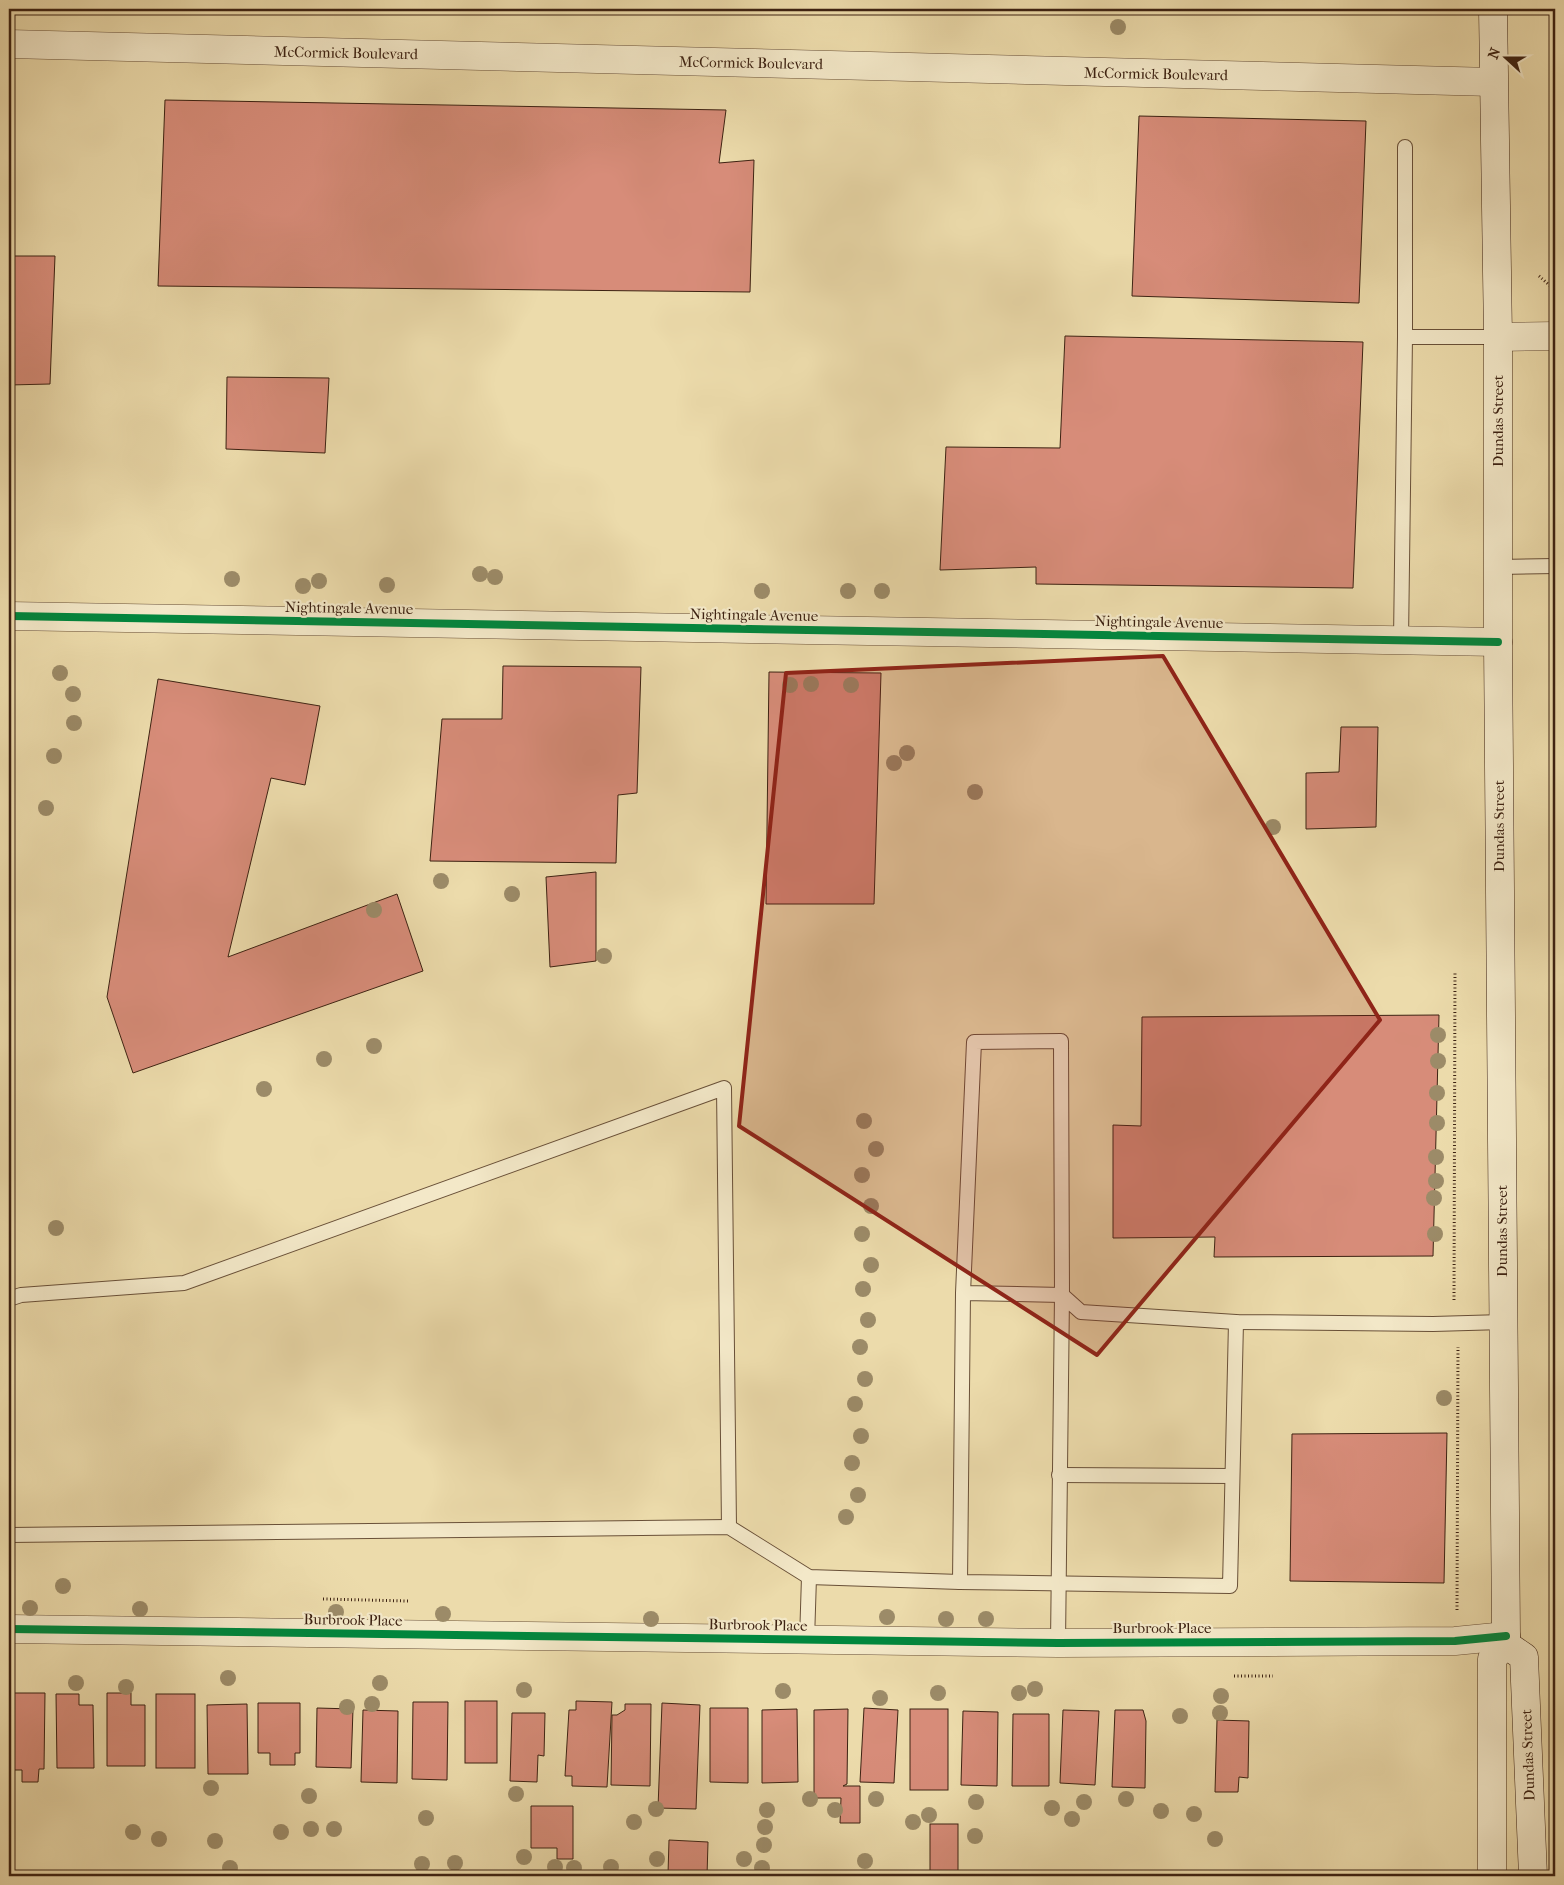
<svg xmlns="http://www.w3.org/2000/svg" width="1564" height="1885" font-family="'IM FELL French Canon',serif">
<rect width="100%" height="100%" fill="#ecdbab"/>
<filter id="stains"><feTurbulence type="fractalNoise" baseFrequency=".004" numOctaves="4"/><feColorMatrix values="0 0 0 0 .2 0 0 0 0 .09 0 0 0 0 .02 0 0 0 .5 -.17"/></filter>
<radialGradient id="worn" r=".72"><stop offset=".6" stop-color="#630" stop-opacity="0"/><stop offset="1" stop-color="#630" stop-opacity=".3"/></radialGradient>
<g fill="#d78c79" stroke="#3d2212">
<polygon points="165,100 726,110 719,163 754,160 750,292 158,286"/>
<polygon points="1139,116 1366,121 1359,303 1132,296"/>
<polygon points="9,256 55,256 50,384 9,385"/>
<polygon points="1065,336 1363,342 1353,588 1036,584 1036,567 940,570 946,447 1060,448"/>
<polygon points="227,377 329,378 325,453 226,449"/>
<polygon points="503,666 641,667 637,793 618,795 616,863 430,861 442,719 502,719"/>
<polygon points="769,672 881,673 874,904 766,904"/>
<polygon points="158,679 320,706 305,785 271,778 228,957 397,894 423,971 133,1073 107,997"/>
<polygon points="1341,727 1378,727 1376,827 1306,829 1306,773 1339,772"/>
<polygon points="596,872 596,961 550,967 546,877"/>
<polygon points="1439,1015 1433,1256 1214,1257 1215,1237 1113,1238 1113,1125 1141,1126 1142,1017"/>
<polygon points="1447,1433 1444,1583 1290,1581 1292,1434"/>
<polygon points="12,1693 45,1693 44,1769 39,1769 38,1782 22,1782 22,1770 10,1770"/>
<polygon points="107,1693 131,1693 131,1705 145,1705 145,1766 107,1766"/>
<polygon points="56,1694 79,1694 79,1705 93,1705 94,1768 57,1768"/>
<rect x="156" y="1694" width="39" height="74"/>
<rect x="465" y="1701" width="32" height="62"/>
<polygon points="576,1701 612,1702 607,1787 572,1786 572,1776 565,1776 569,1710 576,1710"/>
<polygon points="413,1702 448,1702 447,1780 412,1779"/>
<polygon points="258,1703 300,1703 300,1753 295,1753 295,1765 270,1765 270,1753 258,1753"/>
<polygon points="662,1703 700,1705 696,1809 658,1808"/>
<polygon points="247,1704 248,1774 208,1774 207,1705"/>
<polygon points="625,1704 651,1704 650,1786 611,1785 612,1715 617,1715 625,1710"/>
<polygon points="317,1708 353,1709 351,1768 316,1767"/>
<polygon points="710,1708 748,1708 748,1783 710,1782"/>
<polygon points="864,1708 898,1710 894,1783 860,1782"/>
<polygon points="797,1709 798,1782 762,1783 762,1710"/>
<polygon points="848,1709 847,1784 843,1786 860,1786 860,1823 840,1823 841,1798 814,1798 814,1710"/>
<rect x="910" y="1709" width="38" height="81"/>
<polygon points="363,1710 398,1711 397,1783 361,1782"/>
<polygon points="1063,1710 1099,1711 1095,1785 1060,1783"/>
<polygon points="1115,1710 1143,1710 1146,1721 1145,1788 1112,1787"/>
<polygon points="963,1711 998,1712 997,1786 961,1785"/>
<polygon points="512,1713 545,1713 544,1756 538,1755 537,1782 510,1781"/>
<polygon points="1013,1714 1049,1714 1049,1786 1012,1786"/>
<polygon points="1217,1720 1249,1721 1248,1778 1239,1777 1238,1792 1215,1792"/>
<polygon points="531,1806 573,1806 573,1859 557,1859 557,1848 531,1848"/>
<rect x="930" y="1824" width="28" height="52"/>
<polygon points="669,1840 708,1842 707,1876 668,1874"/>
<polygon points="1357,1874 1459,1875 1459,1876 1357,1876"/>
</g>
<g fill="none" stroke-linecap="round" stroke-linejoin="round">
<defs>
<g id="service">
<polyline points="1405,337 1498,337"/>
<polyline points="1498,567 1555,566"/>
<polyline points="1401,640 1405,337 1405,147"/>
<polyline points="963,1293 974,1042 1061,1041 1062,1295 963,1293 960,1582 1230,1586 1236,1322"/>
<polyline points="9,1299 21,1295 184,1283 724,1088 729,1527"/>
<polyline points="1059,1475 1232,1476"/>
<polyline points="9,1535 729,1527 809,1577 960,1582"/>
<polyline points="807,1640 809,1577"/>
<polyline points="1058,1643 1062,1295 1081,1312 1236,1322 1433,1324 1503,1322"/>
</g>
<g id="minor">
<polyline points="9,44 1493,82"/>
<polyline points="1498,337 1555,336"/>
<polyline points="9,1629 1058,1643 1455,1641 1506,1636"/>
</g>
<polyline id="tertiary" points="9,616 1498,642"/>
<g id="secondary">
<polyline points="1505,1644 1524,1657 1533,1876"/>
<polyline points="1492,1876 1492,1659 1505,1644 1506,1636 1498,642 1498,337 1493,9"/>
</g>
</defs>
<use href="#service" stroke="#695038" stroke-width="16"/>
<use href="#minor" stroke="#695038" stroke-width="29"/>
<use href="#tertiary" stroke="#695038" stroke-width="29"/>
<use href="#secondary" stroke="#3d2212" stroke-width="29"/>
<g stroke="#3d2212" stroke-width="3" stroke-dasharray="1 2.5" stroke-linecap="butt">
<polyline points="1539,276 1555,290"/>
<polyline points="1454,1300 1455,971"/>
<polyline points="323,1599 408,1601"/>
<polyline points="1457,1610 1458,1347"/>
<polyline points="1234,1676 1273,1676"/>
</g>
<use href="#service" stroke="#f3e8c8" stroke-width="14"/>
<use href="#minor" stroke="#f3e8c8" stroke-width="28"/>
<use href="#tertiary" stroke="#f3e8c8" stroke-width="28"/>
<use href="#secondary" stroke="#f3e8c8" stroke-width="28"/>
<defs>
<g id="cycleway">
<polyline points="9,616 1498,642"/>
<polyline points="9,1629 1058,1643 1455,1641 1506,1636"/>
</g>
</defs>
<use href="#cycleway" stroke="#f3e8c8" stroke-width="11"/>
<use href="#cycleway" stroke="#00873e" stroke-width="8"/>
</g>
<g fill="#9c8b68">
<circle cx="1118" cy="27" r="8"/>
<circle cx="480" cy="574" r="8"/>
<circle cx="495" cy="577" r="8"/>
<circle cx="232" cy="579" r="8"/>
<circle cx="319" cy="581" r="8"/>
<circle cx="387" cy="585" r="8"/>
<circle cx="303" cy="586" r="8"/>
<circle cx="762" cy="591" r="8"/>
<circle cx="848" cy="591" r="8"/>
<circle cx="882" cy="591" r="8"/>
<circle cx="60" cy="673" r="8"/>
<circle cx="811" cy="684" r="8"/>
<circle cx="790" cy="685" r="8"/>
<circle cx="851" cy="685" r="8"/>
<circle cx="73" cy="694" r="8"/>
<circle cx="74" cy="723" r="8"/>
<circle cx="907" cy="753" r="8"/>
<circle cx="54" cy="756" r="8"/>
<circle cx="894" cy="763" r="8"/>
<circle cx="975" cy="792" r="8"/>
<circle cx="46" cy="808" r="8"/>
<circle cx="1273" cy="827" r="8"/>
<circle cx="441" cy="881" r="8"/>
<circle cx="512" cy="894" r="8"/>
<circle cx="374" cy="910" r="8"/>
<circle cx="604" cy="956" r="8"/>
<circle cx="1438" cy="1035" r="8"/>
<circle cx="374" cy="1046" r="8"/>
<circle cx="324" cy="1059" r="8"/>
<circle cx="1438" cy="1061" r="8"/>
<circle cx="264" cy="1089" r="8"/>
<circle cx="1437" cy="1093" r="8"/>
<circle cx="864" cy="1121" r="8"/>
<circle cx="1437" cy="1123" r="8"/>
<circle cx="876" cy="1149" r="8"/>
<circle cx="1436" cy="1157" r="8"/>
<circle cx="862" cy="1175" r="8"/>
<circle cx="1436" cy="1181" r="8"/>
<circle cx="1434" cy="1198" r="8"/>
<circle cx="871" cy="1206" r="8"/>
<circle cx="56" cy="1228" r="8"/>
<circle cx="862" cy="1234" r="8"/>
<circle cx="1435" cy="1234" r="8"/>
<circle cx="871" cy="1265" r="8"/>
<circle cx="863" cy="1289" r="8"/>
<circle cx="868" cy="1320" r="8"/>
<circle cx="860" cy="1347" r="8"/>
<circle cx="865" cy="1379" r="8"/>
<circle cx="1444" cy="1398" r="8"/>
<circle cx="855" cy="1404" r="8"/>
<circle cx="861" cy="1436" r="8"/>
<circle cx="852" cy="1463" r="8"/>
<circle cx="858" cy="1495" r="8"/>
<circle cx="846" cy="1517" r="8"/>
<circle cx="63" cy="1586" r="8"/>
<circle cx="30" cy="1608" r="8"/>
<circle cx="140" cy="1609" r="8"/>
<circle cx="336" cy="1612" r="8"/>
<circle cx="443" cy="1614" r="8"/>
<circle cx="887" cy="1617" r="8"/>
<circle cx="651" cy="1619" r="8"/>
<circle cx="946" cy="1619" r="8"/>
<circle cx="986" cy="1619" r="8"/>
<circle cx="228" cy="1678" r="8"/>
<circle cx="76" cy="1683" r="8"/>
<circle cx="380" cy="1683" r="8"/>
<circle cx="126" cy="1687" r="8"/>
<circle cx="1035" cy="1689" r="8"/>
<circle cx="524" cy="1690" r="8"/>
<circle cx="783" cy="1691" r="8"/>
<circle cx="938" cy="1693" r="8"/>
<circle cx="1019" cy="1693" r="8"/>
<circle cx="1221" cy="1696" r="8"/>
<circle cx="880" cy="1698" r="8"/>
<circle cx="372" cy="1704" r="8"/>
<circle cx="347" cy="1707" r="8"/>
<circle cx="1220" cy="1713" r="8"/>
<circle cx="1180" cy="1716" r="8"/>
<circle cx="211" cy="1788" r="8"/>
<circle cx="516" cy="1794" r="8"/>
<circle cx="309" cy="1796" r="8"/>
<circle cx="810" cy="1799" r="8"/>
<circle cx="876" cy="1799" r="8"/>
<circle cx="1126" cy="1799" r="8"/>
<circle cx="976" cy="1802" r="8"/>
<circle cx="1084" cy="1802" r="8"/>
<circle cx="1052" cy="1808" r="8"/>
<circle cx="656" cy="1809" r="8"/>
<circle cx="767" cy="1810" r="8"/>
<circle cx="835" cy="1810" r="8"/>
<circle cx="1161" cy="1811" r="8"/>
<circle cx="1194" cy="1814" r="8"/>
<circle cx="929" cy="1815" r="8"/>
<circle cx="426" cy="1818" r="8"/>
<circle cx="1072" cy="1819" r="8"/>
<circle cx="634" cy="1822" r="8"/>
<circle cx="913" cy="1822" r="8"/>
<circle cx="765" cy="1827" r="8"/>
<circle cx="311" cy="1829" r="8"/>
<circle cx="334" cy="1829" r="8"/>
<circle cx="133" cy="1832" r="8"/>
<circle cx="281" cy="1832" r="8"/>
<circle cx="975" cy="1836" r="8"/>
<circle cx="159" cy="1839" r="8"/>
<circle cx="1215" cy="1839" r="8"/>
<circle cx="215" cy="1841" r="8"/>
<circle cx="764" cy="1845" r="8"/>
<circle cx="524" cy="1857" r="8"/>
<circle cx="657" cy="1859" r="8"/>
<circle cx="744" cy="1859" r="8"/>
<circle cx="865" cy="1861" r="8"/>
<circle cx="455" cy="1863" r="8"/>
<circle cx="422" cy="1864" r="8"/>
<circle cx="555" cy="1867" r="8"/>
<circle cx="611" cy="1867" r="8"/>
<circle cx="230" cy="1868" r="8"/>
<circle cx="574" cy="1868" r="8"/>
<circle cx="762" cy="1868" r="8"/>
</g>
<path fill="#8f2418" fill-opacity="0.2" stroke="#8f2418" stroke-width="4" stroke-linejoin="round" d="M 1163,656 L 1380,1020 L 1097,1355 L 739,1126 L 786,673 Z"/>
<g text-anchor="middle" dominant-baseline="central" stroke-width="4.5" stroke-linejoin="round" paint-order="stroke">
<g font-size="15" fill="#3d2212" stroke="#f3e8c8">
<text transform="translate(346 53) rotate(1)">McCormick Boulevard</text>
<text transform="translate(751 63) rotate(1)">McCormick Boulevard</text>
<text transform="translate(1156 74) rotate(1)">McCormick Boulevard</text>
<text transform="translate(1498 421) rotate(-90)">Dundas Street</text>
<text transform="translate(349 608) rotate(1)">Nightingale Avenue</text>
<text transform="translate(754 615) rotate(1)">Nightingale Avenue</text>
<text transform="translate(1159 622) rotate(1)">Nightingale Avenue</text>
<text transform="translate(1499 826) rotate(-90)">Dundas Street</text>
<text transform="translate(1502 1231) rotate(-90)">Dundas Street</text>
<text transform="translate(353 1620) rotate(1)">Burbrook Place</text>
<text transform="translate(758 1625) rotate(1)">Burbrook Place</text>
<text x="1162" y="1628">Burbrook Place</text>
<text transform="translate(1528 1755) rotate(-92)">Dundas Street</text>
</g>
</g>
<rect width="1564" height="1885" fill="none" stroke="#ecdbab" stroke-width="30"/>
<rect x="10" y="10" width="1544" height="1865" fill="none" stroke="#3d2212" stroke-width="2.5"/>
<rect x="15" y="15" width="1534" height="1855" fill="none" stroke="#3d2212"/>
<g transform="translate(1506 58) rotate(291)" stroke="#f3e8c8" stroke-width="4" paint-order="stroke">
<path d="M0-4L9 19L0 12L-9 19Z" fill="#3d2212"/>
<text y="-8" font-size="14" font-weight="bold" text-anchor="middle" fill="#3d2212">N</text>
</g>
<rect width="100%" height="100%" filter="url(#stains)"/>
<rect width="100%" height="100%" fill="url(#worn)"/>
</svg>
